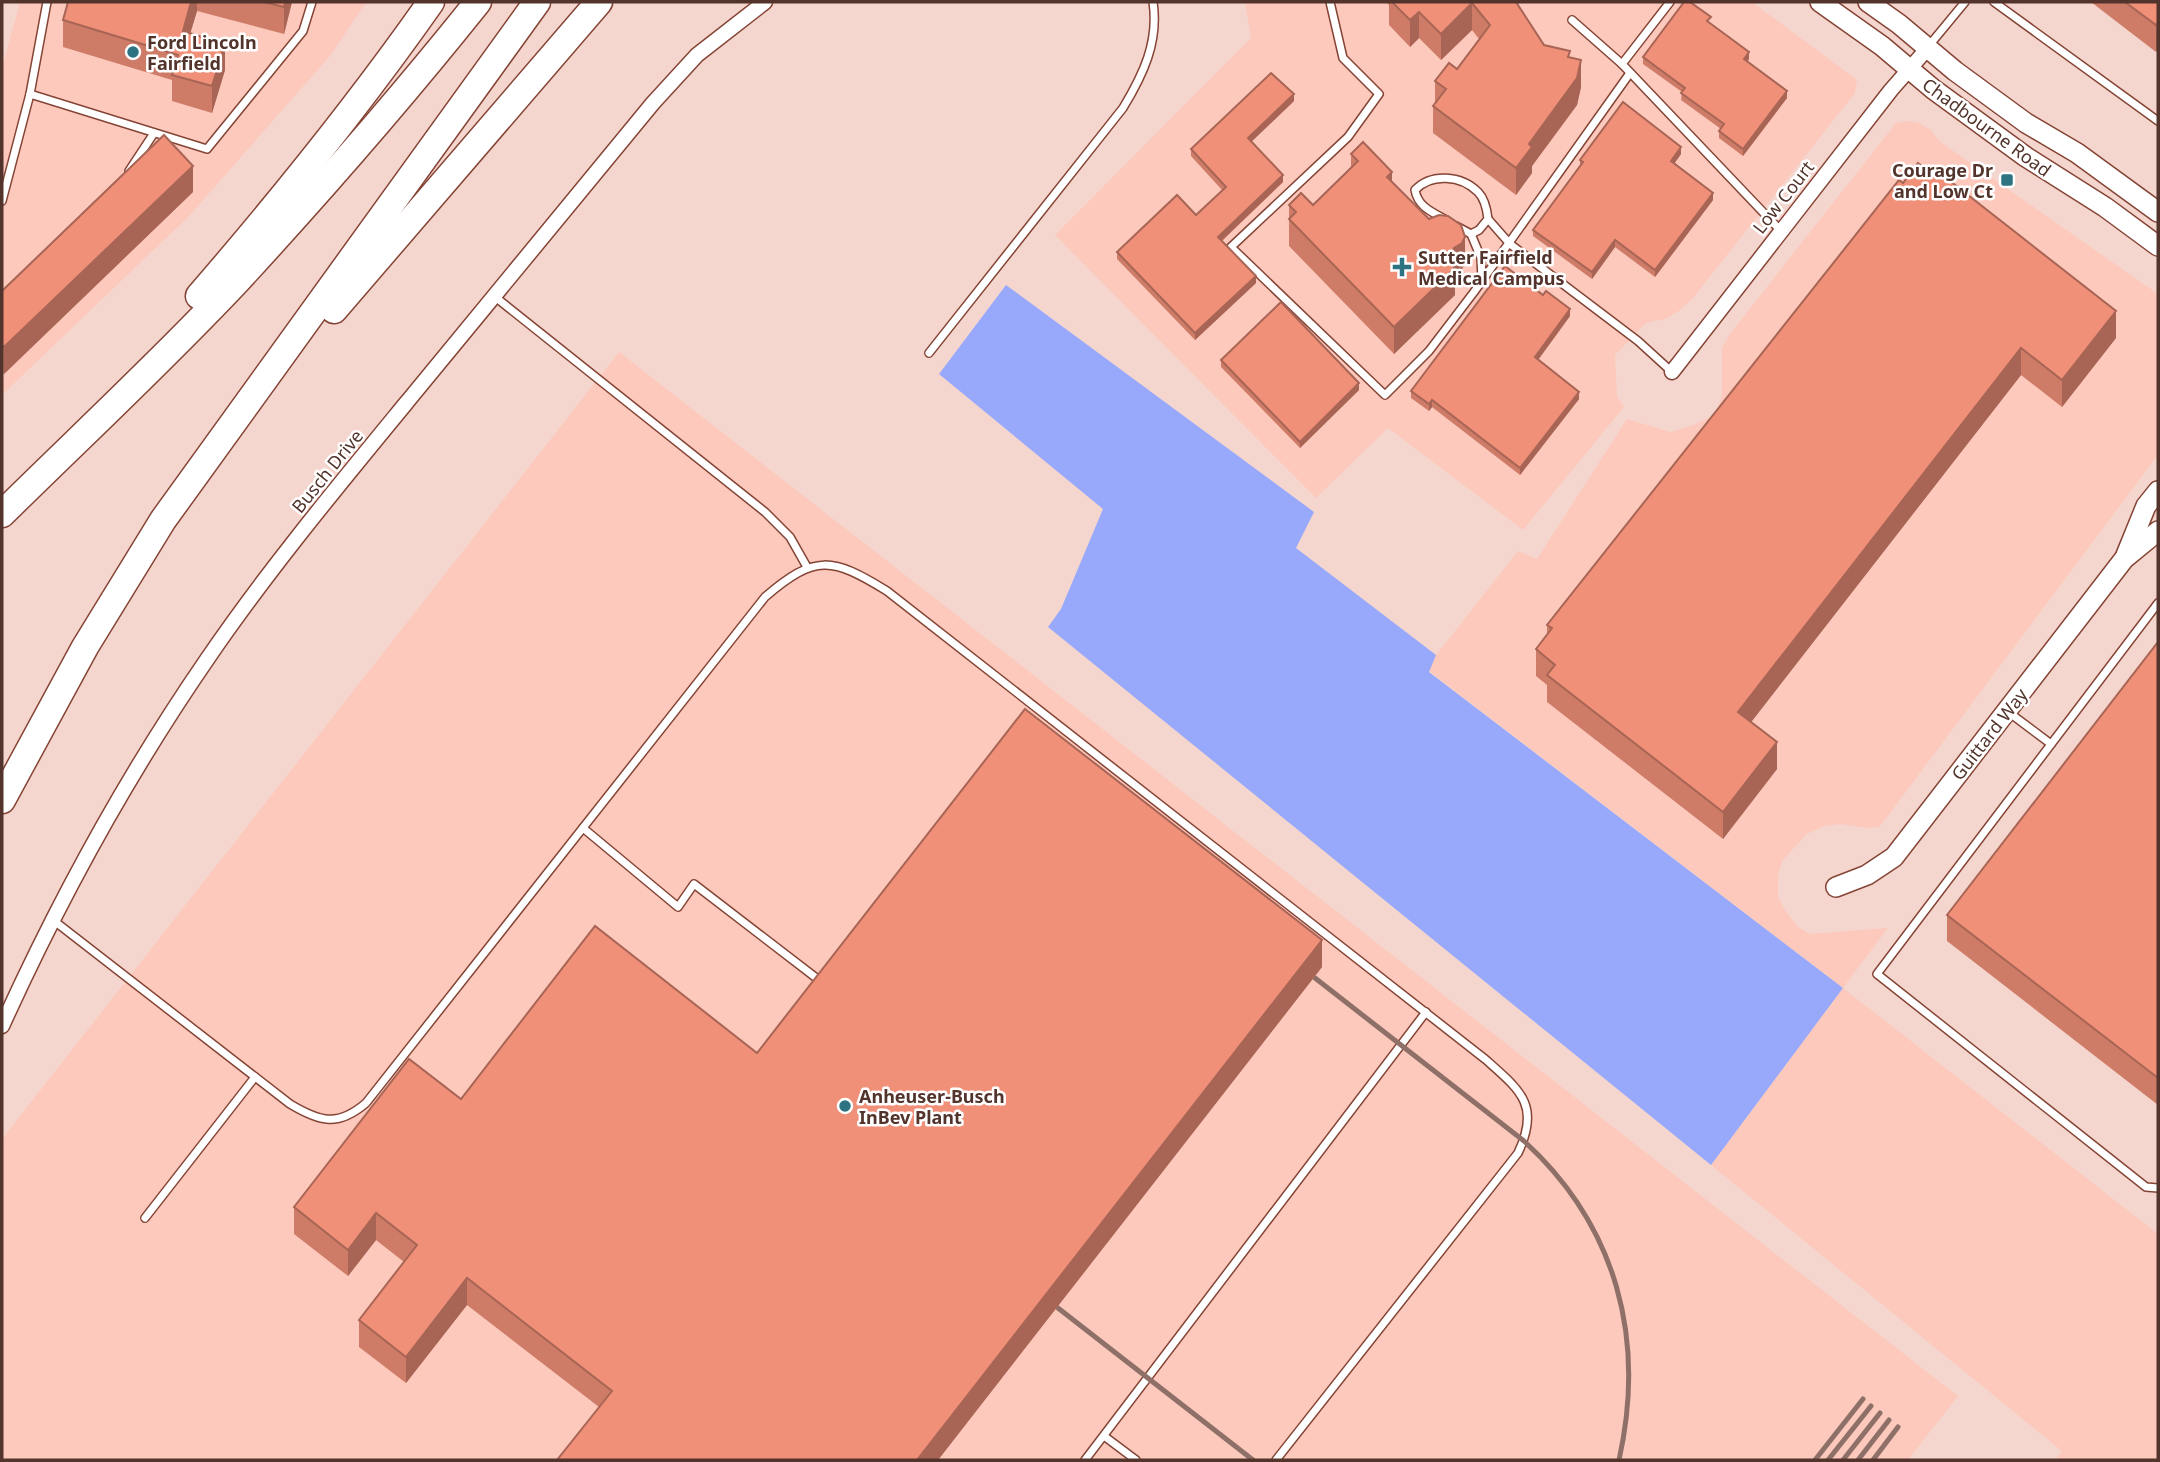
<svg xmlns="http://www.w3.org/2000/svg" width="2160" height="1462" font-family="'Noto Sans',sans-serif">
<rect width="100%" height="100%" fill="#f5d6ce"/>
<g fill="#fcc9bc">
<polygon points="20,2 366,2 330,56 189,216 2,395 2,68"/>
<polygon points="1245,2 1752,2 1857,80 1855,93 1693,298 1679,311 1665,319 1646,323 1615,355 1617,396 1624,407 1523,530 1388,428 1316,498 1055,235 1251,38"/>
<polygon points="1907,121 1919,123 1931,130 1939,141 2158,294 2158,455 1884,821 1879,827 1868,828 1840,824 1824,826 1807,834 1782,861 1778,877 1778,897 1785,910 1797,926 1809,934 1888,928 1843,988 2158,1234 2158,1460 2055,1460 2062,1451 1711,1165 1843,988 1429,671 1436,655 1518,551 1537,559 1627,419 1670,432 1694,425 1716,414 1722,395 1722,348 1729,335 1896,123"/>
<polygon points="619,352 1958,1396 1908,1460 2,1460 2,1139"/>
</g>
<polygon fill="#98a9fc" points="1006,285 1314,512 1296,548 1436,655 1429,672 1843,988 1711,1165 1048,627 1061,609 1103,509 939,374"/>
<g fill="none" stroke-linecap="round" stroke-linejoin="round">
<defs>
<g id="lane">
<polyline points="1330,2 1343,58 1379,94 1348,137 1231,247 1385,395 1429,351 1474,292 1630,73"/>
<polyline points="1670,2 1622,64 1781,231"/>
<polyline points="1994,2 2158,121"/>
<polyline points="1572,20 1622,64"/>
<polyline points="1927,48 1965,2"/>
<polyline points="30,94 47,2"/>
<polyline points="129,171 154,133"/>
<polyline points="2,201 30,94 207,149 303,31 312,2"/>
<polyline points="1488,219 1510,244 1638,341 1672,372"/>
<path d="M 1446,220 C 1432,212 1418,207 1415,190 C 1431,173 1461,175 1478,192 C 1485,199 1487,210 1488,219 L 1479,230 L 1471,234"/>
<polyline points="1456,226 1471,234 1481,258 1482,280"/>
<polyline points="494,296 765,512 790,537 807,567"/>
<path d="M 929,353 L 1123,108 C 1143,75 1159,42 1153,2"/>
<polyline points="2158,603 1877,974 2146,1187 2158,1188"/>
<polyline points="2007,711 2051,744"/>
<polyline points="583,828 678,907 694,884 815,977"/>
<path d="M 53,920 L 290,1104 C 320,1122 338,1127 366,1103 L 765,597 C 815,554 832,557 887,591 L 1485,1059 C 1520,1090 1541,1105 1518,1153 L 1276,1460"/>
<polyline points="145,1218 255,1077"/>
<polyline points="1104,1436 1136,1460"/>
<polyline points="1085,1460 1426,1012"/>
</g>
<g id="street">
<polyline points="1672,372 1891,90 1927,49"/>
<path d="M 2,1026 C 60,898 128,774 208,658 C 269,569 338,486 407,402 C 489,302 571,202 653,103 L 697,55 L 765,2"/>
</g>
<g id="secondary">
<polyline points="1820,2 1882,46 1933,89 2026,157 2105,207 2158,246"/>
<polyline points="1868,2 1899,24 1955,71 2026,123 2077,153 2158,212"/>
<polyline points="2126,555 2146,506 2158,491"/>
<polyline points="1836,887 1867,875 1894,857 2124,559 2158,531"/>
</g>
<g id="highway">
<path d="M 199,296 C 282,200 358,106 431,2"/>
<polyline points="334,310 599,2"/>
<path d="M 2,514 C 81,436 163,360 239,279 C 322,189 402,97 478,2"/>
<polyline points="2,800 85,647 163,520 537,2"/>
</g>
</defs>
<use href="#lane" stroke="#854435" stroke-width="10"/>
<use href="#street" stroke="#854435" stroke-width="17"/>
<use href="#secondary" stroke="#854435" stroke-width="22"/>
<use href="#highway" stroke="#854435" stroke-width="29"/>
<use href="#lane" stroke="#fff" stroke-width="7"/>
<use href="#street" stroke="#fff" stroke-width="14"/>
<use href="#secondary" stroke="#fff" stroke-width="19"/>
<use href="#highway" stroke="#fff" stroke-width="26"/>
<g stroke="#8f7068" stroke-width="5">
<path d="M 1315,978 L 1524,1141 C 1617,1226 1646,1339 1619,1460"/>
<polyline points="1058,1308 1253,1460"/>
<polyline points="1815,1460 1863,1399"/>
<polyline points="1828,1460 1871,1406"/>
<polyline points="1843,1460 1880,1413"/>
<polyline points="1858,1460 1889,1420"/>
<polyline points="1873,1460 1898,1427"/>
</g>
</g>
<g fill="#ce7c68">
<polygon points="68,2 292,2 284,34 197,11 190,33 225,70 212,113 172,101 172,80 63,47 63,20"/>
<polygon points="1386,2 1519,2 1518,5 1544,45 1570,57 1581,87 1577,105 1532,166 1532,173 1516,195 1433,133 1433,106 1435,103 1435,81 1457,69 1479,39 1472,30 1441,60 1419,38 1410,47 1389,25 1389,5"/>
<polygon points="2091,2 2158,2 2158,49 2156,52"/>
<polygon points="1711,24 1749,59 1747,62 1787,98 1743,156 1719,138 1719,131 1721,129 1681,100 1682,92 1643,64 1643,57"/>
<polygon points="1294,101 1251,142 1283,182 1222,241 1256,283 1195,340 1117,259 1117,252 1196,215 1222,190 1191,156 1191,149"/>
<polygon points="1351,154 1392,181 1465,263 1462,269 1455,274 1455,295 1394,354 1289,246 1289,205 1313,205 1351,167"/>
<polygon points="1681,154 1674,164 1713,200 1655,277 1615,247 1592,279 1533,236 1533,230 1580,166 1580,160"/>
<polygon points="1899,180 2116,338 2062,407 2021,375 1751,722 1777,769 1723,839 1547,702 1547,685 1536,676 1536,649 1547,634 1547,625"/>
<polygon points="193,192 4,374 2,372 2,291"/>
<polygon points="1570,316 1538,360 1579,399 1520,475 1432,407 1429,411 1411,398 1411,391"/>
<polygon points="1221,360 1359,390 1300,448 1221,367"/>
<polygon points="2158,642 2158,1105 1947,941 1947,915"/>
<polygon points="1322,967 938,1460 557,1460 599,1407 467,1305 406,1383 359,1347 359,1320 404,1262 376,1240 348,1276 294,1234 294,1207 461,1099"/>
</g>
<g fill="#a86555">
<polygon points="191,2 197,2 197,11 183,58 183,31"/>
<polygon points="285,2 292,2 284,34 284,7"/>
<polygon points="1472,3 1472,30 1441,60 1441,34"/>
<polygon points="1419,12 1419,38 1410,47 1410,20"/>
<polygon points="2158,22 2158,49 2156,52 2156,25"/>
<polygon points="225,44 225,70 212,113 212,86"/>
<polygon points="1749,52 1749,59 1744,66 1744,59"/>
<polygon points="1581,60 1581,87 1577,105 1532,166 1532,173 1516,195 1516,168 1529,144"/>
<polygon points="1787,91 1787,98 1743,156 1743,149"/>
<polygon points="1294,94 1294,101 1248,145 1248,138"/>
<polygon points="1681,147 1681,154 1671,168 1671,161"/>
<polygon points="193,166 193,192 4,374 4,347"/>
<polygon points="1392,172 1392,199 1387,177"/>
<polygon points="1283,175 1283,182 1218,244 1218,237"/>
<polygon points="1713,193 1713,200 1655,277 1655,270"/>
<polygon points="1465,237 1465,263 1462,269 1455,274 1455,295 1394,354 1394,327 1448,261 1454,248"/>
<polygon points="1615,240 1615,247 1592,279 1592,272"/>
<polygon points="1256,276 1256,283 1195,340 1195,333"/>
<polygon points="1570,309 1570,316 1535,364 1535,357"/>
<polygon points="2116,311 2116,338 2062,407 2062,380"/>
<polygon points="2021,348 2021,375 1738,739 1738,712"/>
<polygon points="1359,383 1359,390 1300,448 1300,442"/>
<polygon points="1579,392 1579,399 1520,475 1520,468"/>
<polygon points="1432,400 1432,407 1429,411 1429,404"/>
<polygon points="1777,742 1777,769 1723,839 1723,812"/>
<polygon points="1322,940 1322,967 938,1460 917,1460"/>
<polygon points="376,1213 376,1240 348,1276 348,1250"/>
<polygon points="467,1278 467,1305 406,1383 406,1357"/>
</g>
<g fill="#f09079" stroke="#a86555" stroke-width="2">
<polygon points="68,2 191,2 183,31 225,44 212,86 172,75 178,55 63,20"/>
<polygon points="264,2 285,2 284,7"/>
<polygon points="1392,2 1516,2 1544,45 1570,51 1568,57 1581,60 1577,78 1529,144 1532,147 1516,168 1433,106 1446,89 1435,81 1449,63 1457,69 1490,25 1472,3 1441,34 1419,12 1410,20"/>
<polygon points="1684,2 1690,2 1711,17 1707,21 1749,52 1744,59 1787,91 1743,149 1719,131 1724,124 1681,93 1685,88 1643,57"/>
<polygon points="2125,2 2158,2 2158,22 2156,25"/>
<polygon points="1271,73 1294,94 1248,138 1283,175 1218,237 1256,276 1195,333 1117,252 1177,195 1196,215 1226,187 1191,149"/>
<polygon points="1623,102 1681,147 1671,161 1713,193 1655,270 1615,240 1592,272 1533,230 1583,162 1580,160"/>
<polygon points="164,135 193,166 4,347 2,345 2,291"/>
<polygon points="1363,142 1392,172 1387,177 1429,219 1439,215 1448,216 1461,225 1465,237 1462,243 1454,248 1448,261 1455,268 1394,327 1289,219 1296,212 1289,205 1301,193 1313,205 1358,161 1351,154"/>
<polygon points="1918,163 1938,178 1941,174 2116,311 2062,380 2021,348 1738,712 1777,742 1723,812 1547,675 1555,665 1536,649 1552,628 1547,625 1899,180 1903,183"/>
<polygon points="1505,266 1543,295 1546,291 1570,309 1535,357 1579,392 1520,468 1432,400 1429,404 1411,391"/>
<polygon points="1281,302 1359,383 1300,442 1221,360"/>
<polygon points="2158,642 2158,1078 1947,915"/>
<polygon points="1025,709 1322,940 917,1460 557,1460 612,1391 467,1278 406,1357 359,1320 417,1245 376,1213 348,1250 294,1207 409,1059 461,1099 595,926 757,1053"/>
</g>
<g fill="#2e7381" stroke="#fff" stroke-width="2.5">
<circle cx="133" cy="52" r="7"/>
<rect x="2000" y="173" width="14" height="14" rx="3.5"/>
<path d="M1398.5 256.5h7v7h7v7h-7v7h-7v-7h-7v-7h7z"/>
<circle cx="845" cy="1106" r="7"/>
</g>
<g text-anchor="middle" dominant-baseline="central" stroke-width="5" stroke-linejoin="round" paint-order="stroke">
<g font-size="18" font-weight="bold" fill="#52342c" stroke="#fff" text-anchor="start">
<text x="147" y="42">Ford Lincoln<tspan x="147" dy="21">Fairfield</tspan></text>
<text x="1993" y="170" text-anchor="end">Courage Dr<tspan x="1993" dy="21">and Low Ct</tspan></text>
<text x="1418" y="257">Sutter Fairfield<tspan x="1418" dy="21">Medical Campus</tspan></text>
<text x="859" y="1096">Anheuser-Busch<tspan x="859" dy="21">InBev Plant</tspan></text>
</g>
<g font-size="18" fill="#52342c" stroke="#fff">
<text transform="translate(1987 127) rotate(36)">Chadbourne Road</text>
<text transform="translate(1783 197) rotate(-52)">Low Court</text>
<text transform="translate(327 471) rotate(-51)">Busch Drive</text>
<text transform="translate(1989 734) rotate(-52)">Guittard Way</text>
</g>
</g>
<rect width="2160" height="1462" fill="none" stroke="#52342c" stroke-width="7"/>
</svg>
